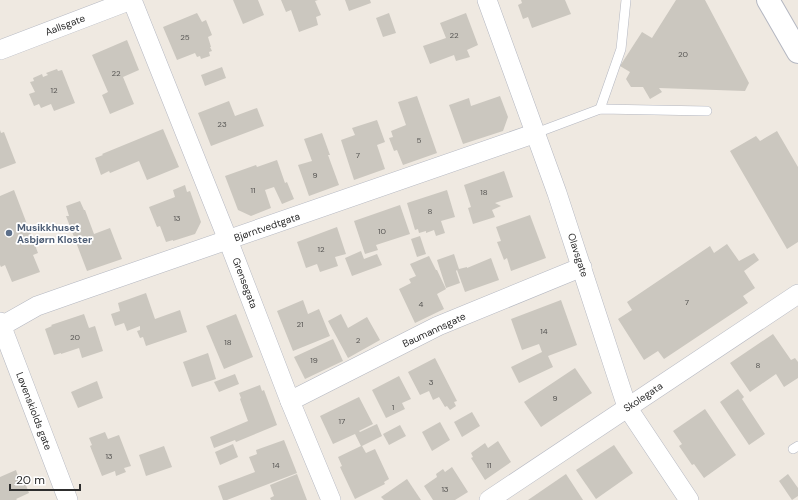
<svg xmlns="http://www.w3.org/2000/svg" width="798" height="500" font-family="'DM Sans',sans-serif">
<rect width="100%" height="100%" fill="#efe9e1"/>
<g fill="#cbc7bf">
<polygon points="233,0 258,0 264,15 243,24"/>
<polygon points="281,0 318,0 315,1 321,15 316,17 318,25 299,32 291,10 286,12"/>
<polygon points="345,0 370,0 371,3 349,11"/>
<polygon points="521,0 565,0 571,14 532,28 528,17 523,19 518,5 522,3"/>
<polygon points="676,0 705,0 749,83 745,91 659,88 662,92 650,99 643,87 631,87 626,79 630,72 620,66 642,32 652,38"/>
<polygon points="197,13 202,22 206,20 212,35 208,37 211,47 210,47 212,51 209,52 210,56 201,59 200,56 197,57 195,53 177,60 163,27"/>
<polygon points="389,13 396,33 383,37 376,18"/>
<polygon points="466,13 478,45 467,50 470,57 456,61 454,55 430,64 423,46 446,38 440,23"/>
<polygon points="127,40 139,70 123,77 134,104 110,114 102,95 108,92 92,55"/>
<polygon points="222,67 226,78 205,86 201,75"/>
<polygon points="57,69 58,71 62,70 75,103 54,111 51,104 41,108 39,104 34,106 29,94 35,92 30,82 34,81 33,78 42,74 43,77 48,75 46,73"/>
<polygon points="417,96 437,153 403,165 397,150 394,151 389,138 393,137 391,131 406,125 398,102"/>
<polygon points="500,96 508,117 503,131 463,144 449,105 469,98 471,106"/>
<polygon points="229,101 235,116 257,108 264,126 211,146 198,113"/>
<polygon points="377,120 385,142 377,145 385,169 354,180 341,140 355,135 352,128"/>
<polygon points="163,129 179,167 147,180 139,161 110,173 109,171 101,175 95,158 103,155 102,154"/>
<polygon points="0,130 1,133 4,132 16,163 0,169"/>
<polygon points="777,131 798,167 798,242 787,249 730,151 756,136 760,141"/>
<polygon points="322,133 330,155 328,155 339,185 309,196 298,165 312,161 304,139"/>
<polygon points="277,160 285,183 287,182 294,199 282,204 274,187 265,190 271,208 251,216 238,210 225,176 256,165 257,167"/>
<polygon points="504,171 513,197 495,203 501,206 492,210 495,217 473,224 468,208 471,207 464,185"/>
<polygon points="185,185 187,192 190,191 201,222 195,234 173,241 173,240 166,242 160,226 157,227 149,207 175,197 173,190"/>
<polygon points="14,190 38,253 33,255 40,272 12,282 5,265 1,267 0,265 0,196"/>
<polygon points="447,190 455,217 441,221 445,233 436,236 434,230 426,233 426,231 419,233 418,229 415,230 407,203"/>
<polygon points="80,201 84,210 85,210 94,234 110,228 122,259 87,271 66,216 69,216 66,206"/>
<polygon points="400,205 410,234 376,245 378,250 365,254 354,221"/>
<polygon points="530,215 546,258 511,271 507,258 504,260 497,242 501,241 496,227"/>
<polygon points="337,227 346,254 335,257 338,266 320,272 317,264 306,268 297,242"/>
<polygon points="420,236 426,254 417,257 411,239"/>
<polygon points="727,244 739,261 754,253 759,260 744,271 755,288 743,296 748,303 664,359 658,351 644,360 618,319 632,310 627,302 710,246 714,253"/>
<polygon points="361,251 364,259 377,254 382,265 352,276 345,258"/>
<polygon points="454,254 459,269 467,267 467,268 491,258 499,280 465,292 457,270 456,271 460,283 446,288 437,260"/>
<polygon points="429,256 436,270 437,270 446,289 437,294 444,309 415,323 399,289 411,283 409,279 416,276 410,264"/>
<polygon points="146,293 155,319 180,310 187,332 146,346 143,337 140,338 137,331 140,330 140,326 127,331 124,323 115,326 111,314 120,311 118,303"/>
<polygon points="303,300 308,314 319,309 330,336 293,351 277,311"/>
<polygon points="561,300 577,345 548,356 553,367 519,383 511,367 542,352 539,344 522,350 511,319"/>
<polygon points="84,314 89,328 95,326 103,351 82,358 79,348 61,354 61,353 54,355 45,329 52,326 51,325"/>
<polygon points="236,314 253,357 224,369 206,326"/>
<polygon points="341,314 348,328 367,317 380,340 348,358 328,321"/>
<polygon points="773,334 791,360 795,358 798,362 798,378 784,387 776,374 750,392 730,363"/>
<polygon points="333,339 343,361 305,379 294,357"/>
<polygon points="208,353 216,379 192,387 183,362"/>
<polygon points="435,358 457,401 454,402 456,406 450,410 447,406 445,407 439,397 433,400 429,391 420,395 408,372"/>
<polygon points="575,368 592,393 541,427 524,402"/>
<polygon points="235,374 239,384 219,392 214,382"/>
<polygon points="399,376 411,399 402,403 405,409 386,418 372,390"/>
<polygon points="97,381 103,398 78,408 71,392"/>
<polygon points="260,385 262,391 264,390 277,425 236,442 235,440 214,448 210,437 248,421 240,399 241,398 239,393"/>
<polygon points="738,389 744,397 742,399 765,434 749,445 720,402"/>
<polygon points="359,397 373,424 359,431 360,432 377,424 382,436 362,446 366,453 375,449 389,479 384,482 385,484 355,499 340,467 342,466 338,457 361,446 355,434 333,444 320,416"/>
<polygon points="705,409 736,455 704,478 694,464 692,465 679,446 682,444 673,431"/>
<polygon points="472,412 480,426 462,437 454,422"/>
<polygon points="440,422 450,440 432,451 422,432"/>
<polygon points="400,425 406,436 389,445 383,434"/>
<polygon points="105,432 108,439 119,435 131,466 124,468 126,472 116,476 115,471 102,476 90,446 92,445 89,438"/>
<polygon points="284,440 297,473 227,500 223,500 218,486 255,472 249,457 257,454 256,450"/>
<polygon points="498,441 511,462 485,480 471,458 473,457 471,453 485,443 488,448"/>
<polygon points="233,444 238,457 220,465 215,452"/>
<polygon points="614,445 633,473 596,499 576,470"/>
<polygon points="164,446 172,467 146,476 139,455"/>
<polygon points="452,467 468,492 455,500 433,500 424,486 437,477 436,474 443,469 445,472"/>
<polygon points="16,470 20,482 24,480 29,493 16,499 17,500 0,500 0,477"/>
<polygon points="297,474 307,500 271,500 270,498 274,496 270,485"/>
<polygon points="566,474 583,500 528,500"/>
<polygon points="788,474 798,488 798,496 792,500 779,481"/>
<polygon points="407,479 421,500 384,500 381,497"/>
</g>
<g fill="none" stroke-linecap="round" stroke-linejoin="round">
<defs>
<g id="service">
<polyline points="600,109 621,49 626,0"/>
<polyline points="536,133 600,109 707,111"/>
<polyline points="793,449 798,446"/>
</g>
<g id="minor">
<polyline points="132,0 228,240 290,401 331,500"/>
<polyline points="487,0 557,193 627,407 689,500"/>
<polyline points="0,50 131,0"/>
<polyline points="0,322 68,500"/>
<polyline points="0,327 37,306 74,293 536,133"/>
<polyline points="290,401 438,326 582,267"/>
<polyline points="489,500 798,294"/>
</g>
<polyline id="tertiary" points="768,0 798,52"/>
</defs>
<use href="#service" stroke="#b4b7c1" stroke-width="10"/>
<use href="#minor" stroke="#b4b7c1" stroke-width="20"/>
<use href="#tertiary" stroke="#b4b7c1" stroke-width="24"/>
<use href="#service" stroke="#fff" stroke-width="9"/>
<use href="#minor" stroke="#fff" stroke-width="19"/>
<use href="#tertiary" stroke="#fff" stroke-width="22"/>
</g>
<circle fill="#5c6f8a" stroke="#fff" stroke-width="1.5" cx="9" cy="233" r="4"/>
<g text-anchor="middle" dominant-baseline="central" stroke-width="3.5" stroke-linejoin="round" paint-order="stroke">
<g font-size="8" fill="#555452">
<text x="454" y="35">22</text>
<text x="185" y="37">25</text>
<text x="683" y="54">20</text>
<text x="116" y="73">22</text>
<text x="54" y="90">12</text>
<text x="222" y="124">23</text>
<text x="419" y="140">5</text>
<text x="358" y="155">7</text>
<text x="315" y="175">9</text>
<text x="253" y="190">11</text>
<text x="484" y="192">18</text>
<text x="430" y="211">8</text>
<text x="177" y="218">13</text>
<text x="382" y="231">10</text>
<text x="321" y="249">12</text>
<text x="687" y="302">7</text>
<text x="421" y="304">4</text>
<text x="300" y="324">21</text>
<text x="544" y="331">14</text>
<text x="75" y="337">20</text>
<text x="358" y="340">2</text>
<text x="228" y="342">18</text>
<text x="314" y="360">19</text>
<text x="758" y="365">8</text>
<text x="431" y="382">3</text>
<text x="555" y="398">9</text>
<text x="393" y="407">1</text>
<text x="342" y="421">17</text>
<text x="109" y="456">13</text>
<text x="276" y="465">14</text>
<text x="489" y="465">11</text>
<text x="445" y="489">13</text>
</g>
<g font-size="10" fill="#2e2e2e" stroke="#fff">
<text transform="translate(65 25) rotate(-21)">Aallsgate</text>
<text transform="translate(267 227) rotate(-19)">Bjørntvedtgata</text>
<text transform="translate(578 255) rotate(72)">Olavsgate</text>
<text transform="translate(245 283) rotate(69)">Grensegata</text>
<text transform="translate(434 330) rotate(-25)">Baumannsgate</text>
<text transform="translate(643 397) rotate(-34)">Skolegata</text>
<text transform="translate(34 411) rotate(69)">Løvenskiolds gate</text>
</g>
<g font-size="10" font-weight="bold" fill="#4e5e75" stroke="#fff" text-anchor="start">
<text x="17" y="227">Musikkhuset<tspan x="17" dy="12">Asbjørn Kloster</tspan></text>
</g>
</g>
<path d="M10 484v6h70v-6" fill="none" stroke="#2e2e2e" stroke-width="2"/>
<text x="16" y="484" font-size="12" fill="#2e2e2e" stroke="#ffffff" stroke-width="3" paint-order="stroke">20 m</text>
</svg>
